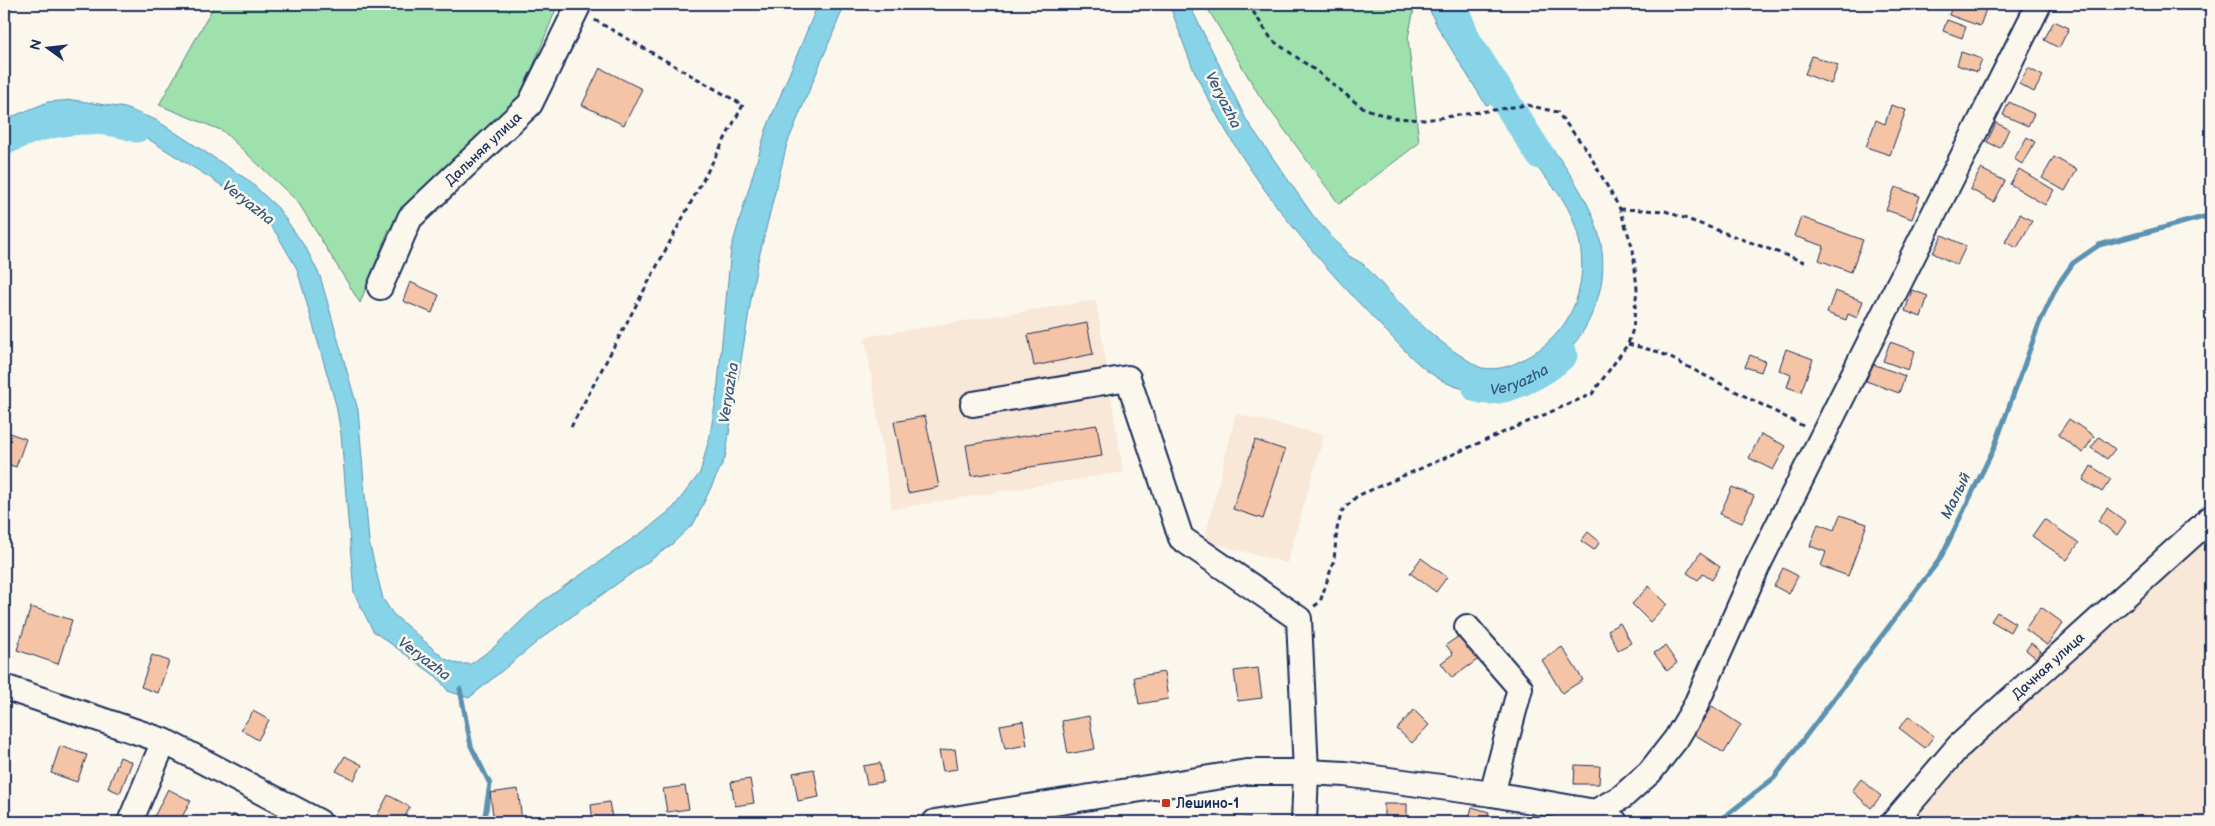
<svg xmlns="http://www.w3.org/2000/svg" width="2215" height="826" font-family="'Balsamiq Sans',sans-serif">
<rect width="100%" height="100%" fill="#fbf7ec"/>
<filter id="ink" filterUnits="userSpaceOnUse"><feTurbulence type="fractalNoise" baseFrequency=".02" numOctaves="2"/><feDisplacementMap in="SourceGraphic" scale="10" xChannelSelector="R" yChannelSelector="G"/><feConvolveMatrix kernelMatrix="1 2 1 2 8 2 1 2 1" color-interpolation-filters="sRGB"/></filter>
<g filter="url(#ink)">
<g fill="#f9e7d7">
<polygon points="1096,300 1123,472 892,509 865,337"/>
<polygon points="1236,414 1324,435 1287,563 1204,541"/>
<polygon points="2211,534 2211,822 1913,822 1966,757"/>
</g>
<g fill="#9ee1ac" stroke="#5c8885">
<polygon points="215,4 558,4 522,94 389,229 360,303 298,202 223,131 159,105"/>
<polygon points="1205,4 1415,4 1408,38 1419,143 1339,204 1259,95"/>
</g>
<g fill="#87d3e7" stroke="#5c91b0">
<polygon points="818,4 845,4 787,144 756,269 725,458 694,523 671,545 543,637 469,698 448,691 437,677 373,631 354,593 341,434 336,405 297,269 278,236 266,220 250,205 212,179 137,132 116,124 94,120 73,121 31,129 4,140 4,120 48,102 73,100 125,108 156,120 248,180 278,208 307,250 320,276 358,410 369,542 383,599 393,614 445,659 458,664 471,664 493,648 540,603 651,526 673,508 700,473 710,435 717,393 731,249 766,130"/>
<path d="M 1169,4 L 1189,4 L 1247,121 L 1314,217 L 1349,256 L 1363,264 C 1395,298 1426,335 1466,359 C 1471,362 1477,367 1482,368 C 1500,371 1514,365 1529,356 C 1580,327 1594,268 1571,215 C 1562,194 1545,178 1531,160 C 1523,149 1516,137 1508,125 L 1530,118 C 1572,177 1625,235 1593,311 C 1582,338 1570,351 1547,367 C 1534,376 1511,390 1496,393 C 1486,394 1466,390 1457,387 C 1426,377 1404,349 1382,327 C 1307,250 1237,165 1192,66 C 1184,46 1177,24 1169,4 Z"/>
<polygon points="1427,4 1464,4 1459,11 1476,32 1510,98 1486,105 1437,26"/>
</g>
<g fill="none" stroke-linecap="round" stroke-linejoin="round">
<g stroke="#5c91b0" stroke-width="5">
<polyline points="460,689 471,746 490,784 484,822"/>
<polyline points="1718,822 1774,778 1940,559 1994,448 2039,324 2057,286 2073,263 2099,245 2211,215"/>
</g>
<g stroke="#87d3e7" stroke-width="29">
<polyline points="1452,4 1467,41 1540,155"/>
<path d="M 4,141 C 44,120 94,113 137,128"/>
<path id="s1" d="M 1477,388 C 1501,397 1546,372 1563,355"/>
</g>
</g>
<g fill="#f5c3a5" stroke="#1b2f5e">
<polygon points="1953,4 1971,4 1986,9 1980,26 1949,15"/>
<polygon points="1947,20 1966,27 1962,38 1943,31"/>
<polygon points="2054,21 2069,28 2059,48 2044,40"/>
<polygon points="1961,52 1982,59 1977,72 1957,65"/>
<polygon points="1812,56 1838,65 1831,84 1805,74"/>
<polygon points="600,68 642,89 624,125 582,105"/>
<polygon points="2028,68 2043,76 2034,92 2019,84"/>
<polygon points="2009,102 2034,114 2028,126 2003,115"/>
<polygon points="1891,105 1906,110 1890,155 1866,147 1876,120 1885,124"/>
<polygon points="1996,123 2009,129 2000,148 1987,142"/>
<polygon points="2027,137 2035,142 2022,164 2014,159"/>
<polygon points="2054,157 2077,170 2065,191 2042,178"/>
<polygon points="1981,169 2005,181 1994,202 1970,189"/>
<polygon points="2019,169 2054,190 2045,205 2010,184"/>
<polygon points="1895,187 1920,196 1912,219 1886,210"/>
<polygon points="2020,214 2032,221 2017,248 2005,242"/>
<polygon points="1801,217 1863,240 1851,272 1819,260 1824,246 1794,236"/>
<polygon points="1942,235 1966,246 1957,265 1933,253"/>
<polygon points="410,282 439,295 432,313 403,301"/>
<polygon points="1912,290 1928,296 1921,317 1905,311"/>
<polygon points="1835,291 1863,301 1857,318 1848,314 1846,320 1827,313"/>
<polygon points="1087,323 1093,354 1034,366 1028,335"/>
<polygon points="1890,342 1915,351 1908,370 1883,361"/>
<polygon points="1786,349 1813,359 1801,392 1787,387 1791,375 1779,370"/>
<polygon points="1750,355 1765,361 1761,372 1745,367"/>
<polygon points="1873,364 1905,376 1899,393 1866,381"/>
<polygon points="925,416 939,487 908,493 894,422"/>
<polygon points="2069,419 2094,436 2083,453 2058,435"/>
<polygon points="1097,425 1102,456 971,476 966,445"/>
<polygon points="4,431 26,439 16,467 4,463"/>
<polygon points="1761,434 1786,446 1773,470 1749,458"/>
<polygon points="2099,437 2115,449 2107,459 2091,448"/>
<polygon points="1255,440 1285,450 1263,519 1233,509"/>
<polygon points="2091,466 2111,479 2102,492 2083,480"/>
<polygon points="1732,487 1754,496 1742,523 1720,514"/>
<polygon points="2107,508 2126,522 2117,535 2098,521"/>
<polygon points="1840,515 1867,524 1848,576 1821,566 1826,552 1810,546 1818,524 1834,530"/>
<polygon points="2044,519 2079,543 2067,560 2032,536"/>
<polygon points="1588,532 1600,542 1594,550 1581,541"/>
<polygon points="1700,553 1720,567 1712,580 1703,574 1698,580 1687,573"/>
<polygon points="1421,558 1447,577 1436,592 1410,573"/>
<polygon points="1783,568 1798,576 1789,594 1774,586"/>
<polygon points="1649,586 1667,604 1650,622 1632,604"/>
<polygon points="31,607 72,620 58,664 17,650"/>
<polygon points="2041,607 2063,623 2047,645 2025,629"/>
<polygon points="1997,612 2015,623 2010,632 1991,621"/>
<polygon points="1620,623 1631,643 1618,650 1608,630"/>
<polygon points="1462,634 1480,658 1452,678 1441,663 1453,654 1446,645"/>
<polygon points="2031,643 2041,651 2036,658 2026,650"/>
<polygon points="1665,646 1677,663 1667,671 1654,653"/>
<polygon points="1562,647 1583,680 1562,693 1542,660"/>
<polygon points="152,655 169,661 158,693 141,687"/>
<polygon points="1258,668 1262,698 1238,701 1234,671"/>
<polygon points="1164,672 1168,699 1139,704 1134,677"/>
<polygon points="1712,706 1741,725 1724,753 1694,734"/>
<polygon points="1414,710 1429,725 1412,743 1397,729"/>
<polygon points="253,711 269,720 258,740 241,730"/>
<polygon points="1089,716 1095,749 1068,754 1062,721"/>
<polygon points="1909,716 1934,736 1925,748 1899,728"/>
<polygon points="1023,721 1027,745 1005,749 1000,725"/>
<polygon points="4,723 9,724 4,741"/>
<polygon points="60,746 87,755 77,782 51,773"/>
<polygon points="955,749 958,769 943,771 939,751"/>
<polygon points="345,756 362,765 354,780 336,771"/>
<polygon points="120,757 132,762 120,793 108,788"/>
<polygon points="880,763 883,782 867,784 863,766"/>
<polygon points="1575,765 1600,766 1599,784 1574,784"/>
<polygon points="814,769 819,797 798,801 793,773"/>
<polygon points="750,779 754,803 735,806 731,782"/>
<polygon points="1861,779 1881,796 1871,808 1852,791"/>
<polygon points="685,786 689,809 667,812 663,789"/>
<polygon points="168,789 191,801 179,822 160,822 153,819"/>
<polygon points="518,789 522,820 494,822 490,793"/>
<polygon points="388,795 410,807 402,822 388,822 377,816"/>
<polygon points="609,802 613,822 593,822 591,805"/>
<rect x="1384" y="804" width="23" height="18"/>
<polygon points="1472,807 1489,812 1486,822 1468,822"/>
<polygon points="233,814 245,821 244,822 229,822"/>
<polygon points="1250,818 1250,822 1232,822 1231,821"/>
<polygon points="1539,818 1553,822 1538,822"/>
</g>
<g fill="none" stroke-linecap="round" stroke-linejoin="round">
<defs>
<g id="minor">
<path id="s2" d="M 380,287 L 410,218 L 530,104 L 579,4"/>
<polyline points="973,404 1128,378 1181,538 1299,619 1306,772 1304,822"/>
<polyline points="1467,627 1520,688 1492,794"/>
<polyline points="4,687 164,741 319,822"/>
<polyline points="130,822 164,741"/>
<polyline points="935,822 1247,772 1306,772 1345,774 1492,794 1595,812 1615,822"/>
<polyline points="1592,822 1595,812 1622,797 1650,772 1676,739 1694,709 1758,565 2039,4"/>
<path id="s3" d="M 1894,822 L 1958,747 L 2211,518"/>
</g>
</defs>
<use href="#minor" stroke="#1b2f5e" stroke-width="28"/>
<g stroke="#1b2f5e" stroke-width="3" stroke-dasharray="5 4" stroke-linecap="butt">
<polyline points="1248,4 1272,40 1319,73 1360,106 1376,113 1394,118 1425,120 1527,105 1557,112 1587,150 1620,209 1633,249 1637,289 1633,329 1628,344 1592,394 1357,496 1342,511 1337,529 1334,560 1320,602 1313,607"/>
<polyline points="1620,209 1665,211 1807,263"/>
<polyline points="1628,344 1659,352 1805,427"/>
<polyline points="571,427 743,105 593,19"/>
</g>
<use href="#minor" stroke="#fbf7ec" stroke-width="24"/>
</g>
</g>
<rect fill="#c8321e" stroke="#fbf7ec" stroke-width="2" x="1161" y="798" width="10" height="10" rx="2.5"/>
<g text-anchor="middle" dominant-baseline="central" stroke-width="5" stroke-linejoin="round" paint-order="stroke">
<g font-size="14" fill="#1b2f5e" stroke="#fbf7ec">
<text stroke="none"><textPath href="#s2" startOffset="176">Дальняя улица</textPath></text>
<text stroke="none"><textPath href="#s3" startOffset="220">Дачная улица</textPath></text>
</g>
<g font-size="14" font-weight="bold" fill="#1b2f5e" stroke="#fbf7ec" text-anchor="start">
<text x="1176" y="803">Лешино-1</text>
</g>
<g font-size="15" font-style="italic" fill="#365880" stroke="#fbf7ec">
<text transform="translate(1223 100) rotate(63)">Veryazha</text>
<text transform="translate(248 203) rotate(38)">Veryazha</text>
<text stroke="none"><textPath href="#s1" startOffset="44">Veryazha</textPath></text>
<text transform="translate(729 393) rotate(-81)">Veryazha</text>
<text transform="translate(1956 496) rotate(-64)">Малый</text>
<text transform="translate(424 659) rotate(37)">Veryazha</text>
</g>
</g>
<rect width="2215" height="826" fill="none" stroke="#fbf7ec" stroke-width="20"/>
<rect x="10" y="10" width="2195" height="806" fill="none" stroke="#1b2f5e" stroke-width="2" filter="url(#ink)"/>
<g transform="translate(48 48) rotate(285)" stroke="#fbf7ec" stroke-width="4" paint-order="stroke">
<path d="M0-4L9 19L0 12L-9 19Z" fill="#1b2f5e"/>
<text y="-8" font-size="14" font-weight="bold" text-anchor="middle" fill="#1b2f5e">N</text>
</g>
</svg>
